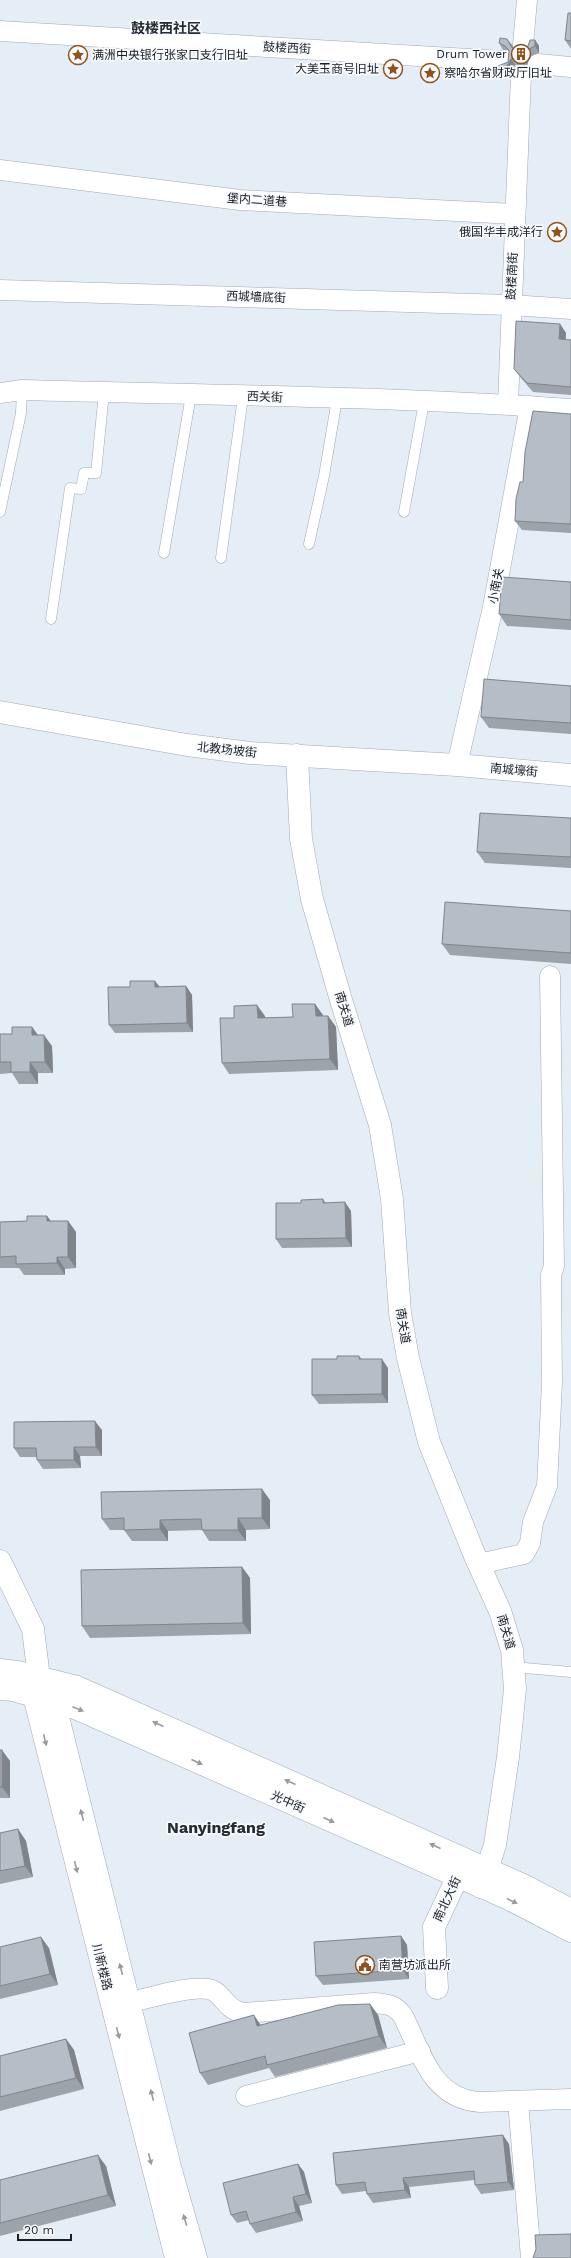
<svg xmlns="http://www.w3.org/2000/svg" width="571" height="2258" font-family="'Work Sans','Noto Sans SC',sans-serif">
<rect width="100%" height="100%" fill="#e5eef7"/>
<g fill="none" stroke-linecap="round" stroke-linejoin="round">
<defs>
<g id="lane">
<polyline points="0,512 21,413 22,390"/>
<polyline points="404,512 424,402"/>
<polyline points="309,544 324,476 337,399"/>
<polyline points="164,553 191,395"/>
<polyline points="221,558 243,397"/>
<polyline points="51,619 70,488 81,489 84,473 96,473 104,392"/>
<polyline points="513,1667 571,1672"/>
</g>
<g id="street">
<polyline points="0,31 503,61"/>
<polyline points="523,45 527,0"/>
<polyline points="538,64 571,67"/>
<polyline points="0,170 240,200 515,214"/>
<polyline points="0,290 511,305 571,309"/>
<path d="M 0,393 L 22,390 C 205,395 388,396 571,409"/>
<polyline points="508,404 521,75"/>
<polyline points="457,765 493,607 530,406"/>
<polyline points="479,1564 524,1554 530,1543 533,1522 547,1486 552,1383 551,1275 554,1266 550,976"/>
<path d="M 113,2007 C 134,2002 193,1983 212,1990 C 224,1995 225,2009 243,2013 L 374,2003 C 388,2004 397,2005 404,2018 C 422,2054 432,2099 480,2102 L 571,2099"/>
<polyline points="246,2096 420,2051"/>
<polyline points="518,2101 531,2258"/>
</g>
<g id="secondary">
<polyline points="0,712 187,745 250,753 457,765 571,775"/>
<polyline points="297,755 301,839 312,899 341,1000 380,1125 392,1199 400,1313 408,1358 429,1442 475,1556 500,1611 512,1650 515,1689 508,1757 495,1845 481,1887"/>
<polyline points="0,1561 33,1629 39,1678"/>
<polyline points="0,1670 17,1672 77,1687 523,1885 571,1910"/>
<polyline points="31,1684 176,2258"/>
<polyline points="0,1689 13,1690 75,1708 509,1899 571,1931"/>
<polyline points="51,1689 170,2167 196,2258"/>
<polyline points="437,1988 434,1927 464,1863"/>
</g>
</defs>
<use href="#lane" stroke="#a1a9b2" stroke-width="11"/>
<use href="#street" stroke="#a1a9b2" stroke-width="21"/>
<use href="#secondary" stroke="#a1a9b2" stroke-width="23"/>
<use href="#lane" stroke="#fff" stroke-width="10"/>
<use href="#street" stroke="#fff" stroke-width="20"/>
<use href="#secondary" stroke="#fff" stroke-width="22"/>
</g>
<g fill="#9ca3aa">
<polygon points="571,13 571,49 565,40"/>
<polygon points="507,39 513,49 518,50 528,46 535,40 539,46 539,53 529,57 527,65 515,65 510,75 502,74 498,68 508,62 509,51 503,50 499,43"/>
<polygon points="560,324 566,333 566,340 571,340 571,395 533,392 521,378 514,369"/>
<polygon points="571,414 571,533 522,530 515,521 523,482"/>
<polygon points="571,582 571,630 507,626 499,614"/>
<polygon points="571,686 571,734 489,728 481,717"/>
<polygon points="571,818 571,868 485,863 477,852"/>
<polygon points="571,911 571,964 450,955 442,944"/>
<polygon points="155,981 160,987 186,986 192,995 193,1032 115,1033 109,1025 130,987"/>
<polygon points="315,1004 323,1016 328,1016 336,1027 338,1070 229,1074 222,1063 265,1016 265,1018 293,1017"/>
<polygon points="32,1027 38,1035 52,1046 53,1073 38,1073 38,1084 19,1084 12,1073 0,1074 0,1034 12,1034"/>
<polygon points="323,1199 326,1203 351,1211 352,1247 282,1248 276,1239 301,1203"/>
<polygon points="47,1216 51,1221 68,1221 76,1232 76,1268 65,1269 65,1275 24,1275 19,1268 0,1268 0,1222 27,1221"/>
<polygon points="359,1356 362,1359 388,1368 388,1403 319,1404 312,1395 337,1359"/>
<polygon points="102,1430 102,1456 80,1456 81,1468 43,1469 37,1460 37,1457 20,1457 14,1448"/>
<polygon points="270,1500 270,1529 246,1530 246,1541 209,1541 202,1530 168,1531 168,1541 132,1541 124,1530 110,1530 102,1519"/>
<polygon points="242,1567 250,1578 251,1634 90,1638 82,1626"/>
<polygon points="0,1750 10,1761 10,1798 0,1798"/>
<polygon points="18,1829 26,1841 33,1877 0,1884 0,1833"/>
<polygon points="401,1936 407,1945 409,1979 323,1985 316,1976"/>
<polygon points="0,1947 49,1948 58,1985 0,1999"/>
<polygon points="370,2004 378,2015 387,2048 275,2077 269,2068 208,2085 200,2073 261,2025"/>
<polygon points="66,2039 74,2050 84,2089 0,2111 0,2056"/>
<polygon points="509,2144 514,2190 481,2194 475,2185 475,2180 409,2187 411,2198 373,2203 367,2194 366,2191 342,2194 336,2185"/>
<polygon points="298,2164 304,2172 312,2203 299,2206 303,2221 256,2233 250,2224 249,2220 237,2223 231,2215"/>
<polygon points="106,2166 116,2206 0,2236 0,2180"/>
</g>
<g fill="#7f848b">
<polygon points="507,39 512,45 516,54 512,48"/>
<polygon points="535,40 539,46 539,53 535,46"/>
<polygon points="525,51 529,57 527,65 523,59"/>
<polygon points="511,59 515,65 510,75 505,69"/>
<polygon points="560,324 566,333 565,348 559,339"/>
<polygon points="155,981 161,989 155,987"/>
<polygon points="186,986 192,995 193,1032 187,1023"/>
<polygon points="315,1004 323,1015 323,1027 316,1016"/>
<polygon points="257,1005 265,1016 266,1030 258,1018"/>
<polygon points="328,1016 336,1027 338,1070 330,1059"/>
<polygon points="32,1027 40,1038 32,1035"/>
<polygon points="44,1035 52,1046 53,1073 45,1062"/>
<polygon points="30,1062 38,1073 38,1084 30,1072"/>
<polygon points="345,1202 351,1211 352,1247 346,1238"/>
<polygon points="47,1216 55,1227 47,1221"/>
<polygon points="68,1221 76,1232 76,1268 68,1257"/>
<polygon points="57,1257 65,1269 65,1275 57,1263"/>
<polygon points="382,1359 388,1368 388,1403 382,1394"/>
<polygon points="95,1421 102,1430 102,1456 96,1447"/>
<polygon points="74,1447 80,1456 81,1468 74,1460"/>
<polygon points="262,1489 270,1500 270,1529 262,1518"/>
<polygon points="238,1518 246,1530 246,1541 238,1530"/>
<polygon points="160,1520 168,1531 168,1541 160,1529"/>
<polygon points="242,1567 250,1578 251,1634 243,1623"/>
<polygon points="2,1750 10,1761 10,1798 2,1787"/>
<polygon points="18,1829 26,1841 33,1877 25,1866"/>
<polygon points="401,1936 407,1945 409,1979 403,1970"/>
<polygon points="41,1937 49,1948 58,1985 50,1974"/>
<polygon points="370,2004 378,2015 387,2048 379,2036"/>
<polygon points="254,2015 262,2027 257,2026"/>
<polygon points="66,2039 74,2050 84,2089 76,2078"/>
<polygon points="503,2135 509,2144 514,2190 508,2182"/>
<polygon points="98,2155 106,2166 116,2206 108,2195"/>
<polygon points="298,2164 304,2172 312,2203 306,2194"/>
<polygon points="403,2178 409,2187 411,2198 405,2190"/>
<polygon points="293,2197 299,2206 303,2221 296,2212"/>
</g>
<g fill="#b5bdc6" stroke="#7f848b">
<polygon points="568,13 571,13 571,41 565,40"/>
<polygon points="500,38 507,39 512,48 518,50 528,46 530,40 535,40 535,46 525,51 523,59 511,59 505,69 498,68 498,66 508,62 509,50 505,46 499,43"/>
<polygon points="516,321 560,324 559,339 571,340 571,387 527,383 514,369"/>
<polygon points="533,411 571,414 571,524 515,521 516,499 520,482 523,482 525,452"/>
<polygon points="502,577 571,582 571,620 499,614"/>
<polygon points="484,679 571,686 571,723 481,717"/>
<polygon points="480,813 571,818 571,857 477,852"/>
<polygon points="445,902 571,911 571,953 442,944"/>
<polygon points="130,981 155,981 155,987 186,986 187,1023 109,1025 108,987 130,987"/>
<polygon points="292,1004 315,1004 316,1016 328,1016 330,1059 222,1063 220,1018 234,1018 234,1006 257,1005 258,1018 293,1017"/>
<polygon points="12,1027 32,1027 32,1035 44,1035 45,1062 30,1062 30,1072 11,1072 11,1062 0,1062 0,1034 12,1034"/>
<polygon points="323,1199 323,1203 345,1202 346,1238 276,1239 276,1203 301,1203 301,1200"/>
<polygon points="27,1216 47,1216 47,1221 68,1221 68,1257 57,1257 57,1263 16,1264 16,1256 0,1257 0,1222 27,1221"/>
<polygon points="337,1356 359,1356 359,1359 382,1359 382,1394 312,1395 312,1359 337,1359"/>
<polygon points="95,1421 96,1447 74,1447 74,1460 37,1460 36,1448 14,1448 14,1422"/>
<polygon points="262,1489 262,1518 238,1518 238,1530 202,1530 201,1519 160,1520 160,1529 124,1530 124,1518 102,1519 101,1492"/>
<polygon points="242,1567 243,1623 82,1626 81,1570"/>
<rect x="0" y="1750" width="2" height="37"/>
<polygon points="18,1829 25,1866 0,1871 0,1833"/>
<polygon points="401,1936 403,1970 316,1976 314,1942"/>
<polygon points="41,1937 50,1974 0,1986 0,1947"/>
<polygon points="370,2004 379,2036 267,2065 265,2056 200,2073 189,2033 254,2015 257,2026 338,2005"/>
<polygon points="66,2039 76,2078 0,2097 0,2056"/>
<polygon points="503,2135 508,2182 475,2185 474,2171 403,2178 405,2190 367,2194 365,2182 336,2185 333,2153"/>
<polygon points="98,2155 108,2195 0,2223 0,2180"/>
<polygon points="298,2164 306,2194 293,2197 296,2212 250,2224 246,2211 231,2215 223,2183"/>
<polygon points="571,2234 571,2258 533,2258 536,2249 535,2235"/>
</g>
<defs><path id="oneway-solid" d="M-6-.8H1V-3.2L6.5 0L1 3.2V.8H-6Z"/></defs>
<g fill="#989a9c">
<use href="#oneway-solid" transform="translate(78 1709) rotate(22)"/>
<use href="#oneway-solid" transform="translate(158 1724) rotate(-156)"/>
<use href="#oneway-solid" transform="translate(45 1740) rotate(76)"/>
<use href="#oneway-solid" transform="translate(197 1762) rotate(24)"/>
<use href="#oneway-solid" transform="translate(290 1782) rotate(-156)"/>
<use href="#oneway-solid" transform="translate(82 1815) rotate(-104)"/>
<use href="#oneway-solid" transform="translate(329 1820) rotate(24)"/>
<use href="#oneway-solid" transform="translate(435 1846) rotate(-156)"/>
<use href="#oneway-solid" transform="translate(76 1867) rotate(76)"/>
<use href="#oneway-solid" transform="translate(512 1901) rotate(26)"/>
<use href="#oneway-solid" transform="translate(121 1969) rotate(-104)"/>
<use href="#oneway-solid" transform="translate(118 2033) rotate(76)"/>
<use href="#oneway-solid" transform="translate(152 2095) rotate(-104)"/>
<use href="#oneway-solid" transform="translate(150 2159) rotate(76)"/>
<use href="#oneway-solid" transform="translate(185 2220) rotate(-106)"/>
</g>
<defs>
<symbol id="building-ring" viewBox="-11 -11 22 22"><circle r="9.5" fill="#f7fafe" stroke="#915219" stroke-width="1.5"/><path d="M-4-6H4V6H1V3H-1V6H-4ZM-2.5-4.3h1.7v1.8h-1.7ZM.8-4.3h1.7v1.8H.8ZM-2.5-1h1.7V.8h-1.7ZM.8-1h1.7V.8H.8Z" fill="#915219"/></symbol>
<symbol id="sight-ring" viewBox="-11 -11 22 22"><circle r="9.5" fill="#f7fafe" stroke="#915219" stroke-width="1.5"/><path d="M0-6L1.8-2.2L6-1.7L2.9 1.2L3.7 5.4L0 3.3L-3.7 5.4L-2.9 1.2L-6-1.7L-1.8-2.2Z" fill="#915219"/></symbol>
<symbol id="civic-ring" viewBox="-11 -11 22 22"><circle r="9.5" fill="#f7fafe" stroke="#915219" stroke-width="1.5"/><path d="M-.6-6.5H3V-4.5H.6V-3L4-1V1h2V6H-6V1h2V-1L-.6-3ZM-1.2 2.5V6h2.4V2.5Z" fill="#915219"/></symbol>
</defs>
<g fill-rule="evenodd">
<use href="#building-ring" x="510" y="43" width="22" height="22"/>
<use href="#sight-ring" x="67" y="44" width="22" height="22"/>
<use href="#sight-ring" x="382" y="58" width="22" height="22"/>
<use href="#sight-ring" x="419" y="62" width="22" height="22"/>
<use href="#sight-ring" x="546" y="221" width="22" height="22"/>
<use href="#civic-ring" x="354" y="1954" width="22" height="22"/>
</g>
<g text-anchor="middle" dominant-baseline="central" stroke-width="3.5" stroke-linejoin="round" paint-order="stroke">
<g font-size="12" fill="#1b1e22" stroke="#f7fafe">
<text transform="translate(287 48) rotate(3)">鼓楼西街</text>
<text transform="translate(257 200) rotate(4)">堡内二道巷</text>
<text transform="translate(512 276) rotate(-87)">鼓楼南街</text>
<text transform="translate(256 297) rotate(2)">西城墙底街</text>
<text transform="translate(265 397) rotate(2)">西关街</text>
<text transform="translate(496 586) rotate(-79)">小南关</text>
<text transform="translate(227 750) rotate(6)">北教场坡街</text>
<text transform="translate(514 770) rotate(5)">南城壕街</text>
<text transform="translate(344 1009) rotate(73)">南关道</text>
<text transform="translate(403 1326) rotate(81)">南关道</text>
<text transform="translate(506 1632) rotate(74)">南关道</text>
<text transform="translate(288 1802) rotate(24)">光中街</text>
<text transform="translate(447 1899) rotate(-65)">南北大街</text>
<text transform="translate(102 1967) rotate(76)">川新楼路</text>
</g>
<g font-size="12" fill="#1b1e22" stroke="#f7fafe" text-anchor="end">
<text x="507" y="54">Drum Tower</text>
<text x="92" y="55" text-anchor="start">满洲中央银行张家口支行旧址</text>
<text x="379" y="69">大美玉商号旧址</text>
<text x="444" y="73" text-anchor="start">察哈尔省财政厅旧址</text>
<text x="543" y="232">俄国华丰成洋行</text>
<text x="379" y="1965" text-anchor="start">南营坊派出所</text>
</g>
<g font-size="14" font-weight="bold" fill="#252b32" stroke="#f7fafe">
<text x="166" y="28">鼓楼西社区</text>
</g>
<g font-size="16" font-weight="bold" fill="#252b32" stroke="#f7fafe">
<text x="216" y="1827">Nanyingfang</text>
</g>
</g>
<path d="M18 2234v6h53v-6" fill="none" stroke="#1b1e22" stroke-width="2"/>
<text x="24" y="2234" font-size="12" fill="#1b1e22" stroke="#f7fafe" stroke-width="3" paint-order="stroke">20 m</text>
</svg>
